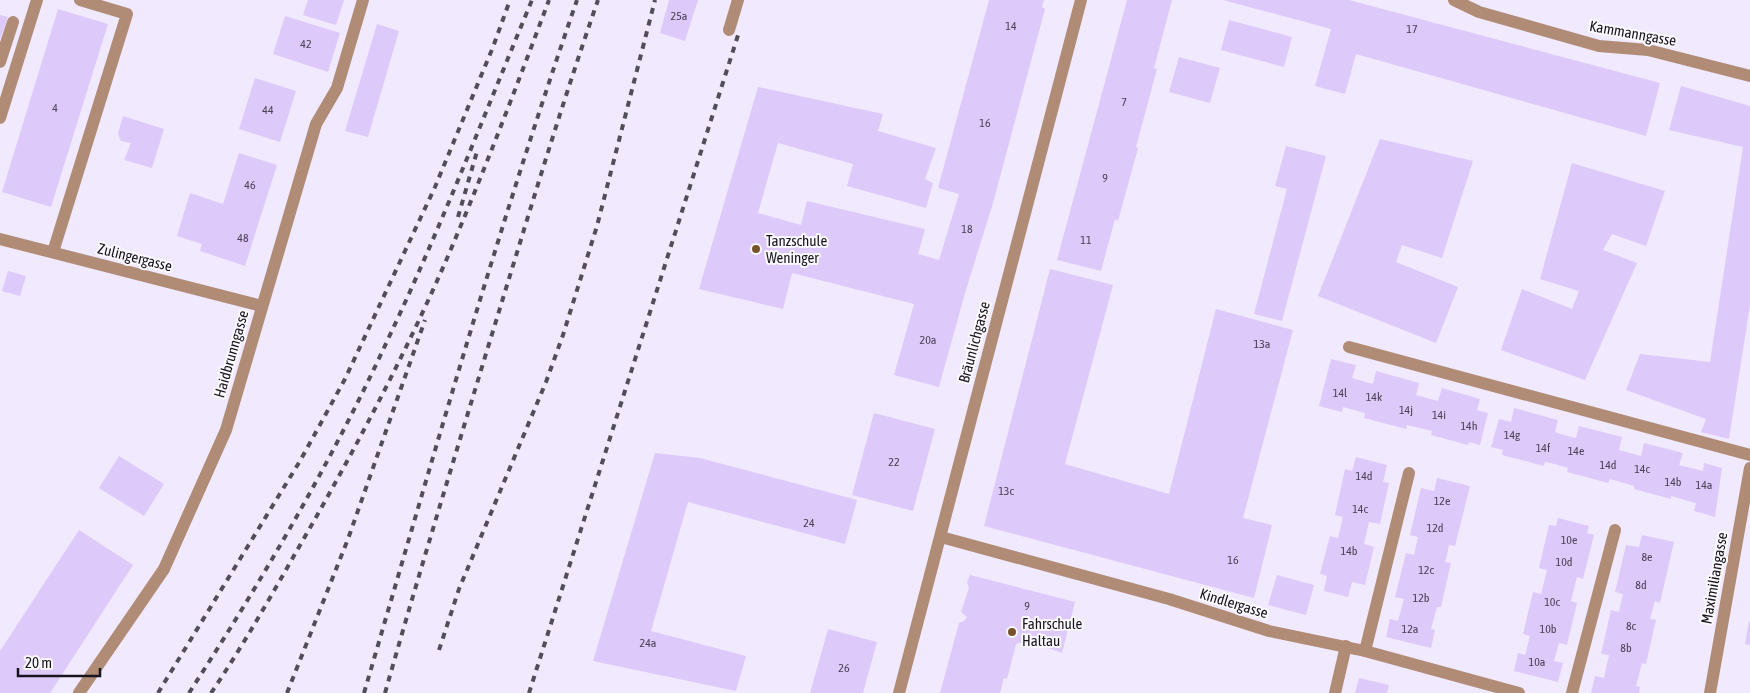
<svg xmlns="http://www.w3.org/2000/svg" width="1750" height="693" font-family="'Asap Condensed',sans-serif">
<rect width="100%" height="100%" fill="#f1e9fd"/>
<g fill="#dec9fb">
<polygon points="308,0 344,0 336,25 303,15"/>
<polygon points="669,0 698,0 685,41 660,33"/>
<polygon points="989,0 1044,0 1042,7 1045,9 993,203 965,293 939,387 894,375 914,304 792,273 783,309 699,289 758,87 883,114 878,131 936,148 925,179 933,183 926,208 847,186 853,164 778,143 758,213 801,225 807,201 925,229 918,254 939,260 959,194 938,188"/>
<polygon points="1127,0 1172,0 1154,68 1157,69 1136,147 1138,148 1118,221 1115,219 1101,271 1057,260"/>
<polygon points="1223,0 1349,0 1660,83 1646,136 1356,54 1345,94 1315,86 1331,29"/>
<polygon points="58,9 108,24 51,207 2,192"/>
<polygon points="0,15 8,17 0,40"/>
<polygon points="285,16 340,33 328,72 273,54"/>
<polygon points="1229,20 1292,37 1284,67 1221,50"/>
<polygon points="377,24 399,31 368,137 345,131"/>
<polygon points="1179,57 1220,68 1210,103 1169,92"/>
<polygon points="255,78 296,91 280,142 239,129"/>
<polygon points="1681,86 1750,106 1750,305 1729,439 1701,432 1706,419 1626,390 1640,354 1710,362 1743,147 1669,130"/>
<polygon points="123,116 164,129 152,168 124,160 131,143 121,141 118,134"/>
<polygon points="1380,139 1473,161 1442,258 1402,245 1396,262 1458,287 1436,343 1318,296"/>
<polygon points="1286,146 1326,156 1282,321 1254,314 1287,189 1275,186"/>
<polygon points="239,153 277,165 245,266 200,251 202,244 177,236 190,193 223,204"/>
<polygon points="1572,163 1665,191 1646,246 1612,234 1603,250 1637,263 1585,380 1501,350 1522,289 1572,309 1579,291 1540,279"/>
<polygon points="1050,269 1113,285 1065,464 1169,494 1216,309 1293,330 1243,518 1272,525 1254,598 984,526"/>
<polygon points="8,271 26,276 20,296 2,291"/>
<polygon points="1331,359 1356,365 1352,378 1373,384 1376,371 1419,383 1416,395 1438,401 1442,388 1480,399 1477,410 1488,413 1480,445 1469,442 1468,445 1431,435 1432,431 1407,425 1406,429 1364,418 1365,413 1343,407 1342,412 1319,406"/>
<polygon points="1514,408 1558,420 1555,432 1564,435 1576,438 1579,426 1622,437 1619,450 1641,456 1644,443 1683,453 1679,465 1703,471 1704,463 1722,468 1715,517 1694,511 1696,503 1685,500 1671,496 1671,499 1634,489 1634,486 1610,479 1608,483 1586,477 1567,472 1568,468 1555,464 1545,462 1544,466 1502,455 1503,450 1491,447 1499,419 1511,422"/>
<polygon points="874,413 935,429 913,511 852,495"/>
<polygon points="655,453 700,458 857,500 845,544 688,502 651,631 746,656 736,691 593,661"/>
<polygon points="119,456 164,484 144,516 99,488"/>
<polygon points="1356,457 1387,465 1383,482 1389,483 1380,524 1369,522 1364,544 1374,547 1365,585 1352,582 1348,597 1324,591 1327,576 1320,574 1330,536 1338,538 1343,517 1335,515 1345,469 1352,471"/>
<polygon points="1437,478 1470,486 1455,546 1449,545 1447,555 1445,562 1451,563 1441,607 1437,607 1431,629 1435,630 1431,648 1386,637 1390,619 1398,621 1404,599 1395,597 1406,553 1414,555 1418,537 1410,535 1421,488 1434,491"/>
<polygon points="1558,518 1589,526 1587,533 1594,535 1583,579 1577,577 1571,601 1577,603 1567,645 1559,643 1554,661 1563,663 1558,682 1514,671 1518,653 1525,655 1530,636 1523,634 1533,592 1541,594 1547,570 1539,568 1549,525 1556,526"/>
<polygon points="79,530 133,565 50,693 0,693 0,651"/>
<polygon points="1642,535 1674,542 1660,603 1655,601 1653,608 1650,619 1656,620 1646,664 1642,663 1636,686 1640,687 1639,693 1591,693 1595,676 1604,678 1609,655 1601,654 1611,610 1619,612 1623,594 1615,592 1626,545 1639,547"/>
<polygon points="970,575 1075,602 1062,653 1029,641 1016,644 1007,679 1004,678 1000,693 940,693 959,623 964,621 967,617 961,612 969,588 967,582"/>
<polygon points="1277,575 1314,585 1306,615 1268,605"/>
<polygon points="1749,622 1750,622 1750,645 1745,644"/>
<polygon points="828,629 877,642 863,693 810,693"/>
<polygon points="1359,678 1389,685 1387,693 1355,693"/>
</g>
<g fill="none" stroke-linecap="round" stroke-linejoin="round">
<g stroke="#b08c77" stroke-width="12">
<polyline points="1454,0 1479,12 1599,46 1648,50 1750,76"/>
<polyline points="729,30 738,0"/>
<polyline points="0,62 13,22"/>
<polyline points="0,118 37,0"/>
<polyline points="0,239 262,306"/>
<polyline points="53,252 127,14 80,0"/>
<polyline points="1349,347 1750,455"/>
<polyline points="941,537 1169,599 1269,631 1365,651 1519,693"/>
<polyline points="1365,651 1409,473"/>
<polyline points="79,693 164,569 226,430 316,124 337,88 363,0"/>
<polyline points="899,693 1081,0"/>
<polyline points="1335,693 1346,646"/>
<polyline points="1572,693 1615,530"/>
<polyline points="1710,693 1750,468"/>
</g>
<g stroke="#524e59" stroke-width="4" stroke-dasharray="6 6" stroke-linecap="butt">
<polyline points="458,217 478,148"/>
<polyline points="439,650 459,589 546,382 563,335 597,226 655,0"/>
<polyline points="158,693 300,461 345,379 435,187 493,47 510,0"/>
<path d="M 189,693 C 263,579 332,461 389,337 C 441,227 485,113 532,0"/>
<path d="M 211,693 C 243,646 271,596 299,547 C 352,455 402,361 445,263 C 482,177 516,88 549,0"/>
<polyline points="287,693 348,539 425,320"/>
<path d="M 364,693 C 432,461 498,228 577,0"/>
<path d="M 385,693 C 417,580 451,469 485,357 C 522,237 557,118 598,0"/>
<polyline points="529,693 739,32"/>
</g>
</g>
<g fill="#77542c" stroke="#fcfaff" stroke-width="2">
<circle cx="756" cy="249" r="5"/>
<circle cx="1012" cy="632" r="5"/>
</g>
<g text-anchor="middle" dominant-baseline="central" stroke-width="4" stroke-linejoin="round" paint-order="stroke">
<g font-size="12" fill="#4a4254">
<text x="679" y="16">25a</text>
<text x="1011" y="26">14</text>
<text x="1412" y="29">17</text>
<text x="306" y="44">42</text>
<text x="1124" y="102">7</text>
<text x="55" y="108">4</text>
<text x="268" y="110">44</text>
<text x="985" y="123">16</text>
<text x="1105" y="178">9</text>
<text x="250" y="185">46</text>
<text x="967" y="229">18</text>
<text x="243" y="238">48</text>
<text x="1086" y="240">11</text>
<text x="928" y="340">20a</text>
<text x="1262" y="344">13a</text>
<text x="1340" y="393">14l</text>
<text x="1374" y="397">14k</text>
<text x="1406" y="410">14j</text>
<text x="1439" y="415">14i</text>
<text x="1469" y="426">14h</text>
<text x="1512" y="435">14g</text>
<text x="1543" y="448">14f</text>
<text x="1576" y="451">14e</text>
<text x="894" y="462">22</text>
<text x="1608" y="465">14d</text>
<text x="1642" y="469">14c</text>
<text x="1364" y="476">14d</text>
<text x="1673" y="482">14b</text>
<text x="1704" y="485">14a</text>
<text x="1006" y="491">13c</text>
<text x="1442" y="501">12e</text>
<text x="1360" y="509">14c</text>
<text x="809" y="523">24</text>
<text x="1435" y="528">12d</text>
<text x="1569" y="540">10e</text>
<text x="1349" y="551">14b</text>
<text x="1647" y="557">8e</text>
<text x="1233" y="560">16</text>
<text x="1564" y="562">10d</text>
<text x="1426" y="570">12c</text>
<text x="1641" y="585">8d</text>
<text x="1421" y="598">12b</text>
<text x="1552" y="602">10c</text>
<text x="1027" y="606">9</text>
<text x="1631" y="626">8c</text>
<text x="1410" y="629">12a</text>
<text x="1548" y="629">10b</text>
<text x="648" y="643">24a</text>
<text x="1626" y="648">8b</text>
<text x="1537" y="662">10a</text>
<text x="844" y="668">26</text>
</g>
<g font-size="15" fill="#18151d" stroke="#fcfaff">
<text transform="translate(1633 33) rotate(10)">Kammanngasse</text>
<text transform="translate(135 257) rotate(14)">Zulingergasse</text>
<text transform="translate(974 342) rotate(-75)">Bräunlichgasse</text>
<text transform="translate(231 354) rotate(-74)">Haidbrunngasse</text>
<text transform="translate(1714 578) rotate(-80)">Maximiliangasse</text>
<text transform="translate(1234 603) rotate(17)">Kindlergasse</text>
</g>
<g font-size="15" fill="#18151d" stroke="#fcfaff" text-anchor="start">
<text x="766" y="240">Tanzschule<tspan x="766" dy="17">Weninger</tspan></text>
<text x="1022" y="623">Fahrschule<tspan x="1022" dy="17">Haltau</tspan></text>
</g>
</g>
<path d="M18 668v8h82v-8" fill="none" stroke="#18151d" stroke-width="2.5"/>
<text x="25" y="668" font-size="15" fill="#18151d" stroke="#fcfaff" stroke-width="4" paint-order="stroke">20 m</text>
</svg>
